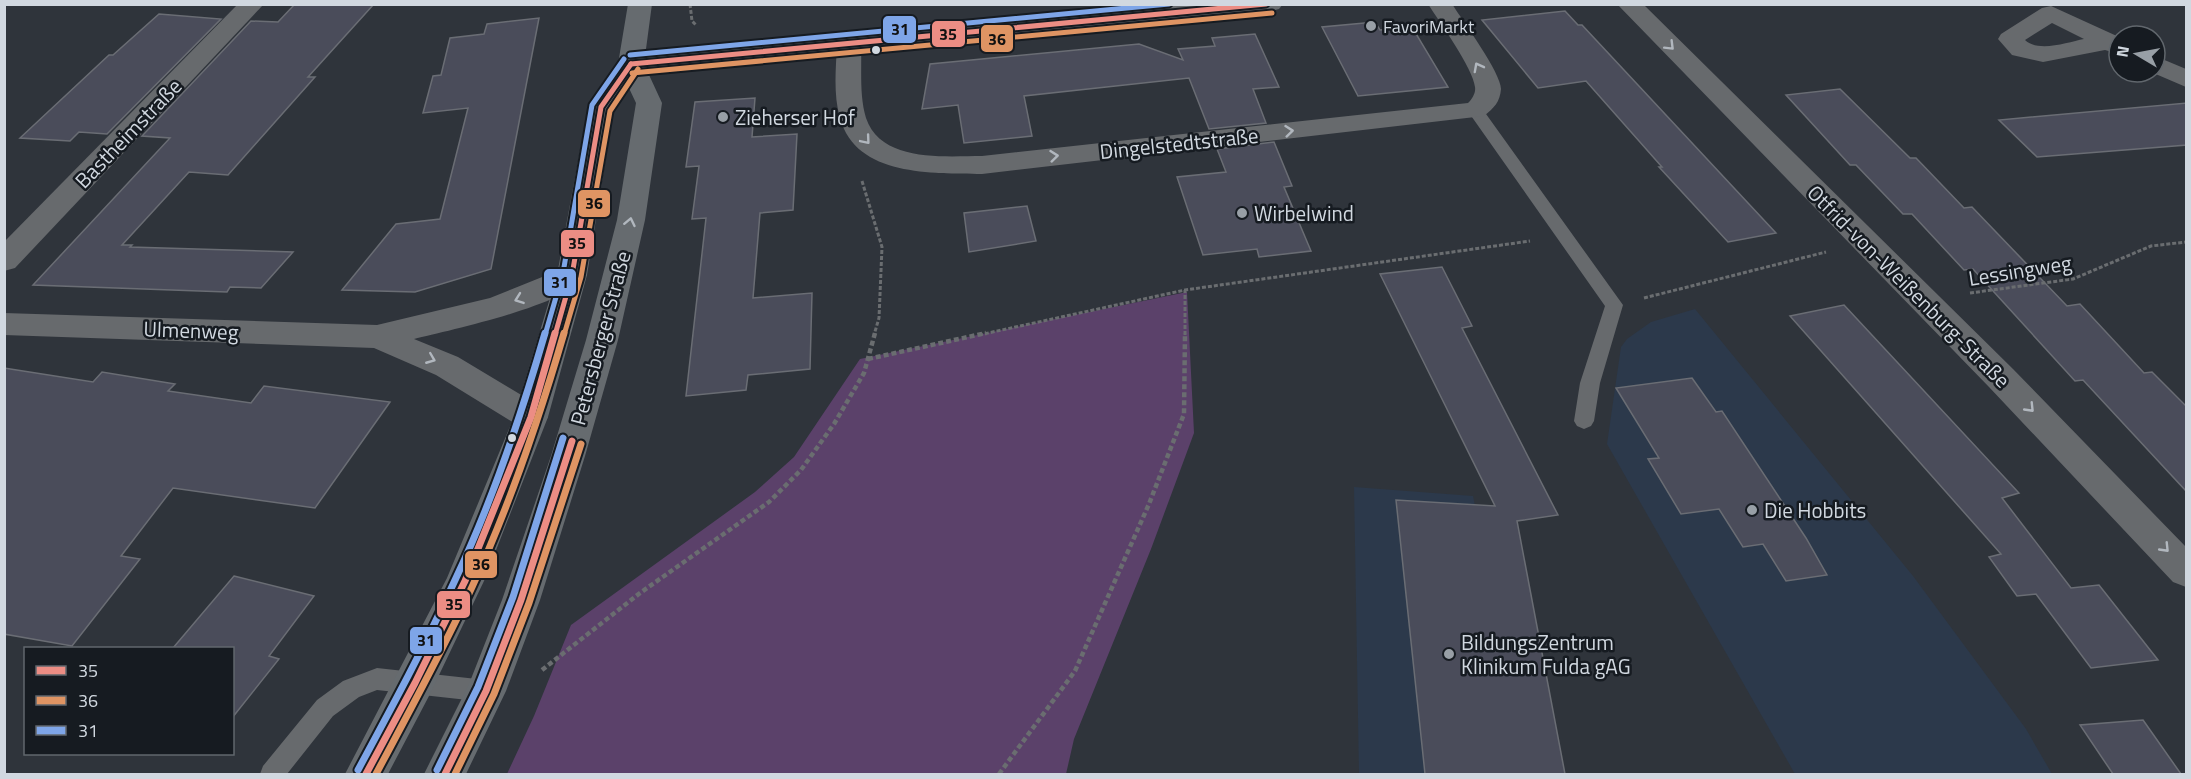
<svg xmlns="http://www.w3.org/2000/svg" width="2191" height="779" font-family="'Titillium Web',sans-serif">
<rect width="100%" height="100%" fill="#2f343b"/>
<g fill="#2c394b">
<polygon points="1695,309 1913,576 2026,729 2052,774 1795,774 1607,444 1621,347 1627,339 1651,322"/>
<polygon points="1354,487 1473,496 1488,570 1521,774 1359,774"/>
</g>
<polygon fill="#5b416a" points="1187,292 1194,433 1151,549 1074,739 1066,774 507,774 534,716 571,625 755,492 794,457 860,359"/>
<g fill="#4a4c5a" stroke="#6a6d74" stroke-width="1.5">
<polygon points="295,4 374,4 308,77 315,77 228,175 189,172 122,245 132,245 130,247 293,252 261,288 230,287 227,292 33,285 170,138 142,136 251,21 278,22"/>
<polygon points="1565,11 1578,25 1582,25 1776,233 1728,242 1659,167 1662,167 1586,81 1538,88 1482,20"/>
<polygon points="159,14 221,19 107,134 79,132 70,141 20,138 109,55 113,55"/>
<polygon points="539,18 491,269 415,292 342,290 396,224 440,219 468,108 423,113 433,76 441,75 450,38 484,34 487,24"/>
<polygon points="1375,22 1380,30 1412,27 1448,87 1358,96 1322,27"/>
<polygon points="1255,34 1279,87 1253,89 1266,123 1209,129 1189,78 1024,96 1032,136 964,143 958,105 922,109 930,64 1139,44 1183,60 1178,49 1215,46 1212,38"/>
<polygon points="1840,89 1910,158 1916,158 1964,208 1972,207 2067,306 2080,304 2144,373 2152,372 2187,407 2187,492 2083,380 2075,381 1973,269 1964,270 1912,214 1903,214 1856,165 1850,165 1786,95"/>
<polygon points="755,98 752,137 797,134 793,210 760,213 753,298 812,293 810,369 748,375 746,390 686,396 706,218 692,219 699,166 686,167 695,102"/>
<polygon points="2187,103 2187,145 2037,157 1999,120"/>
<polygon points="1274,142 1292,186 1284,187 1311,251 1259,257 1257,249 1203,255 1177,177 1226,172 1217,149"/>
<polygon points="1027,206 1036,241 969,252 964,213"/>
<polygon points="1442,267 1472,326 1462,328 1558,515 1517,521 1565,774 1425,774 1396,500 1495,506 1380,274"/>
<polygon points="1844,305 2019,493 2002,498 2071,588 2099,585 2158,660 2091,668 2036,594 2017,596 1989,557 2001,554 1790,316"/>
<polygon points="4,368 93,382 102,372 175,384 168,391 251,403 264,386 390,402 315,508 173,488 121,556 140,559 72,646 4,634"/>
<polygon points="1692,378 1716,412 1722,411 1806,538 1827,575 1786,581 1763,544 1743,547 1719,509 1681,514 1648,459 1659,458 1616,388"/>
<polygon points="234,576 314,596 269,656 279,659 232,718 232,648 173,648"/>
<polygon points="2143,720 2181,774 2113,774 2080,725"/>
</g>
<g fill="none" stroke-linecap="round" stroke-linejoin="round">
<g stroke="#6a6d70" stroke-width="3" stroke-dasharray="4 2" stroke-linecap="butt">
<polyline points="690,4 692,21 696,25"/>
<polyline points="862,181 882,247 879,318 874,335"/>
<polyline points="1970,293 2073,279 2151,246 2186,242"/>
<polyline points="1644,298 1826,252"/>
<polyline points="979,335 1185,290 1530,241"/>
<polyline points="1185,335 1185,290"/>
</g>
<g stroke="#6a6d70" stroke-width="4.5" stroke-dasharray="5 3" stroke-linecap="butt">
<polyline points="868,359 986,333"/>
<polyline points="542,670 640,593 769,502 801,470 834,424 864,373 875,333"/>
<polyline points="999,774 1075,671 1149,504 1184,414 1185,333"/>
</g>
<g fill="#676a6d" fill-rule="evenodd">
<polygon points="1475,105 1481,107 1623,305 1600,383 1594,421 1591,426 1584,429 1577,426 1574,421 1580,383 1605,306 1467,110"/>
<polygon points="377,668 486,680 494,683 498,691 494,699 486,702 377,690 359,697 333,716 287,774 260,774 263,766 317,700 343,681"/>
</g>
<g fill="#676a6d" fill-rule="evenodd">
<polygon points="238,4 264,4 15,268 4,271 4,242"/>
<path d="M 1428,4 L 1452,4 C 1463,21 1501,73 1501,89 C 1500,102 1494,108 1484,116 L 982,174 C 933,173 856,177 840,118 C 833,94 836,68 837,44 L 840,39 L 849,37 L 858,39 L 861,44 C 862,68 859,95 866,118 C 881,163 945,156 982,156 L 1468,103 C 1472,99 1476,93 1475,87 C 1473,68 1440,23 1428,4 Z"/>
<polygon points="1617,4 1643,4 2013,369 2186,547 2186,587 2173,582 1989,387"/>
<path d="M 2051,6 L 2119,37 L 2119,54 L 2105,50 L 2043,62 L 2012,55 L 1998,39 L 2001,34 L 2042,8 ZM 2052,23 L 2084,39 C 2068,42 2039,53 2025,40 Z"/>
<polygon points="2155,56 2186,69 2186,87 2151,72 2155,72"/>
<path d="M 572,265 L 583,268 L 587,275 C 569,305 450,330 414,339 L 458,357 L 543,408 L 548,417 L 543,426 L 531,430 L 519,426 L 436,375 L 374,348 L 4,335 L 4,313 L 377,325 L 490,298 Z"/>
</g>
<polygon fill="#696d71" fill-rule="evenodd" points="1189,4 1283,4 1279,9 1271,11 631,72 622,69 618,64 622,59 631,56"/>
<polygon fill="#666b6f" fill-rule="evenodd" points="628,4 652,4 644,64 662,103 645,220 618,340 585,456 540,600 506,691 466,774 424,774 469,684 502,600 551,456 586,340 617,220 636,103 628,86 614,107 587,275 548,417 484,581 429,696 388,774 345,774 447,578 514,417 557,275 588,107 618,64"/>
<defs>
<g id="bus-1-far1">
<polyline points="631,64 1266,4"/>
<polyline points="555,335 572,275 601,107 631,64"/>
</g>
<g id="bus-1">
<polyline points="366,774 415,683 465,581 531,417 555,333"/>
<polyline points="445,774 486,691 521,600 572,441"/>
</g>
<g id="bus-2-far1">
<polyline points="632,73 1272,13"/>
<polyline points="564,335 581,277 610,111 638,69"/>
</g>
<g id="bus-2">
<path d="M 376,774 C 409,712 443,650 472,587 C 510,505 539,419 564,333"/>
<polyline points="455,774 494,694 529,603 581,444"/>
</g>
<g id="bus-3-far1">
<polyline points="630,55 1169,4"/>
<polyline points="545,335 563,273 592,105 624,59"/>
</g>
<g id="bus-3">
<path d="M 358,770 C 392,707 426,644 456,578 C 493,500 521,416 545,333"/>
<polyline points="437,770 478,687 513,597 563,438"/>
</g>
</defs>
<use href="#bus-1-far1" stroke="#161b21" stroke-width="9"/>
<use href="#bus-1" stroke="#161b21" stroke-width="11"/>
<use href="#bus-2-far1" stroke="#161b21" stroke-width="9"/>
<use href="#bus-2" stroke="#161b21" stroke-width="11"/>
<use href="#bus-3-far1" stroke="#161b21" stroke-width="9"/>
<use href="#bus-3" stroke="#161b21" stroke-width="11"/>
<use href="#bus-1-far1" stroke="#ec8d84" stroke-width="5"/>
<use href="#bus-1" stroke="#ec8d84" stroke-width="7"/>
<use href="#bus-2-far1" stroke="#df9463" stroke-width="5"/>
<use href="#bus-2" stroke="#df9463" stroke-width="7"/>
<use href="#bus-3-far1" stroke="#7ea5e8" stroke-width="5"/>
<use href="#bus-3" stroke="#7ea5e8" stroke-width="7"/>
</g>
<defs><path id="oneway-chevron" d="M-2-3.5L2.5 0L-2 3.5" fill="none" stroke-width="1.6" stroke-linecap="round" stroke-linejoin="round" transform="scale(1.5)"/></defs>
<g stroke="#b1b7be">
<use href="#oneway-chevron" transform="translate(1670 46) rotate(45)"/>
<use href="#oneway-chevron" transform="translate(1478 67) rotate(-118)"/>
<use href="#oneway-chevron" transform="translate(1289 131) rotate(-6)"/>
<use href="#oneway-chevron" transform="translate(866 140) rotate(50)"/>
<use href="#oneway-chevron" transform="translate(1054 156) rotate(-6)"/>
<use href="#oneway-chevron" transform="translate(630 222) rotate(-78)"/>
<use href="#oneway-chevron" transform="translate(519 299) rotate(160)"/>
<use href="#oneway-chevron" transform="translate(431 359) rotate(22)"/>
<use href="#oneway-chevron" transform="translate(2030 408) rotate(46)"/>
<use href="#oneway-chevron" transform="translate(2165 548) rotate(46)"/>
</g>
<g fill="#989fa6" stroke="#161b21" stroke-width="2">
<circle cx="1371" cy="26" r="6"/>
<circle cx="723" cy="117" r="6"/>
<circle cx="1242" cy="213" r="6"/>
<circle cx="1752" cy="510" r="6"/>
<circle cx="1449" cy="654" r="6"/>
</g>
<g fill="#d1d8e0" stroke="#161b21" stroke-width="2">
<circle cx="876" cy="50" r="5"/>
<circle cx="512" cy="438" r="5"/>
</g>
<g text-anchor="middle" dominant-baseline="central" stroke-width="5" stroke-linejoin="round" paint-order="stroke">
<g font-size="18" fill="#d1d8e0" stroke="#161b21" text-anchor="start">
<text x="1383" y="26">FavoriMarkt</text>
</g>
<g font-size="21" fill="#d1d8e0" stroke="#161b21" text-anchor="start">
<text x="735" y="117">Zieherser Hof</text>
<text x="1254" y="213">Wirbelwind</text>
<text x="1764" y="510">Die Hobbits</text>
<text x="1461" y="642">BildungsZentrum<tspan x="1461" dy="24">Klinikum Fulda gAG</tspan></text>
</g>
<g font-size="21" fill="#d1d8e0" stroke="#161b21">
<text transform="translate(128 133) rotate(-46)">Bastheimstraße</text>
<text transform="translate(1179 143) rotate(-6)">Dingelstedtstraße</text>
<text transform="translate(2020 270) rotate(-9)">Lessingweg</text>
<text transform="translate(1909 286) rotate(45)">Otfrid-von-Weißenburg-Straße</text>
<text transform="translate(191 330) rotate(2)">Ulmenweg</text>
<text transform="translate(600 338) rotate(-75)">Petersberger Straße</text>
</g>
</g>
<g stroke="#161b21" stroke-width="2">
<rect x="882" y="15" width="35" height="29" rx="6" fill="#7ea5e8"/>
<rect x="931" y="20" width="35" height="28" rx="6" fill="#ec8d84"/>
<rect x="980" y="24" width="34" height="29" rx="6" fill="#df9463"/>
<rect x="577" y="189" width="34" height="29" rx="6" fill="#df9463"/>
<rect x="560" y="229" width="35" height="29" rx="6" fill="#ec8d84"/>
<rect x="543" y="268" width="34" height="29" rx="6" fill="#7ea5e8"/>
<rect x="464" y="550" width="34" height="29" rx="6" fill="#df9463"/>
<rect x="436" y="590" width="35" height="29" rx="6" fill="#ec8d84"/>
<rect x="409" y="626" width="34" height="29" rx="6" fill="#7ea5e8"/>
</g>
<g font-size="16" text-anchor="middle" font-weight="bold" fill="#111">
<text x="900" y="35">31</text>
<text x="948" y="40">35</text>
<text x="997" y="45">36</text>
<text x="594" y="209">36</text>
<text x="577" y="249">35</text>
<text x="560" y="288">31</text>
<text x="481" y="570">36</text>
<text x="454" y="610">35</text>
<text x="426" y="646">31</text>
</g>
<rect width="2191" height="779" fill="none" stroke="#d1d8e0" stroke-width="12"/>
<rect x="24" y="647" width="210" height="108" fill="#161b21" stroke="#61676d" stroke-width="1.5"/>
<rect x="36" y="666" width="30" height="9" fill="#ec8d84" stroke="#61676d" stroke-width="1.5"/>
<text x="78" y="677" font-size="18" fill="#d1d8e0">35</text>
<rect x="36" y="696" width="30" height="9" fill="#df9463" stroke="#61676d" stroke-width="1.5"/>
<text x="78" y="707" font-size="18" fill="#d1d8e0">36</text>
<rect x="36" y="726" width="30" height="9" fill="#7ea5e8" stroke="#61676d" stroke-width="1.5"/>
<text x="78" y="737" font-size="18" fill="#d1d8e0">31</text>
<g transform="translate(2137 54) rotate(280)"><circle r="28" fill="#161b21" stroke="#61676d" stroke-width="1.5"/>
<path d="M0-4.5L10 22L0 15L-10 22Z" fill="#989fa6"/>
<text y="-9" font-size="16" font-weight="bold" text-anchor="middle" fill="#d1d8e0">N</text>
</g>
</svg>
